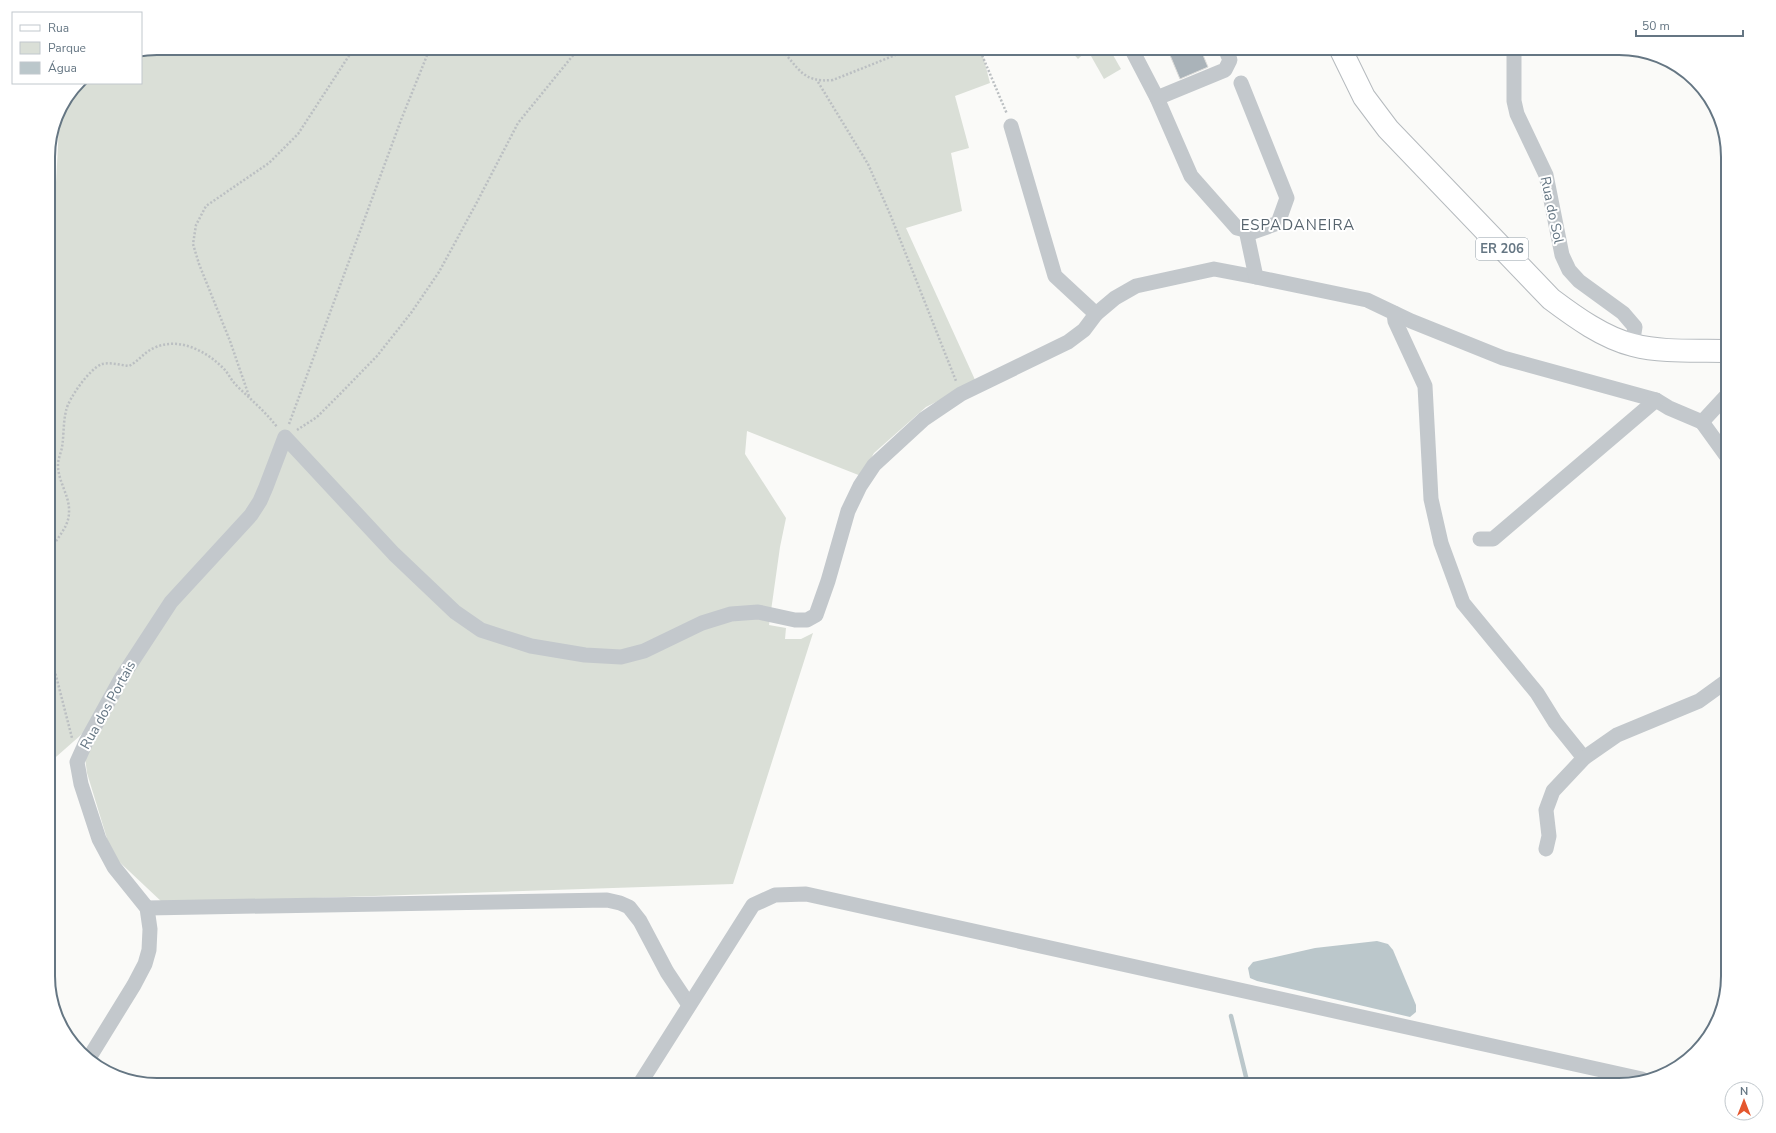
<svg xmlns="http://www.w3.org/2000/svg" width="1776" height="1133" font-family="'Nunito Sans',sans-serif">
<rect width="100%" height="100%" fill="#fafaf8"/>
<g fill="#dadfd7">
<polygon points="157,48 981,48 990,83 955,96 969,148 951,153 962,211 906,228 976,382 926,407 874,453 861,476 747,431 745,454 786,518 780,547 769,625 786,628 785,639 801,639 813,633 733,884 163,903 112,855 87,773 82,734 48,764 48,329 58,146 59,112 78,83 141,83 141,51"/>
<polygon points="1068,48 1090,48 1078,59"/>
<polygon points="1105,48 1109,48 1121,69 1104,79 1091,56"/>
</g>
<polygon fill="#bbc7cb" points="1377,941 1388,944 1393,950 1416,1005 1416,1012 1410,1017 1257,981 1250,978 1248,968 1253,962 1315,948"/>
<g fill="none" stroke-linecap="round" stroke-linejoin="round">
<polyline stroke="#bbc7cb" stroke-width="4.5" points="1231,1016 1248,1085"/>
</g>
<polygon fill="#aab3b9" stroke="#dcdcda" points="1167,48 1200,48 1208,67 1180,79"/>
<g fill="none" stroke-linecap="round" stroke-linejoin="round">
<defs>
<path id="primary" d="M 1340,48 L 1364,97 L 1388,129 L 1551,299 C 1575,317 1604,338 1633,345 C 1664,353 1697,350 1728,351"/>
</defs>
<use href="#primary" stroke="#b5babe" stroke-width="24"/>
<g stroke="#bbbfc2" stroke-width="2.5" stroke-dasharray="2 2" stroke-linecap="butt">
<path d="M 780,48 C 799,68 802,83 833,80 L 913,48"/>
<polyline points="979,48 1007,114"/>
<polyline points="818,82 868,164 890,214 956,381"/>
<polyline points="249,396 230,341 199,264 193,244 196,225 206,206 269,163 298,134 354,48"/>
<polyline points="289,424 401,120 430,48"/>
<polyline points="297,430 317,417 341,393 377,356 411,313 439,272 476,204 518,123 579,48"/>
<path d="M 48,555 C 54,540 69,529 69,512 C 70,496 58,482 58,465 C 58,459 61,453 62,447 C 64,436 63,423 66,411 C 68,399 90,368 102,364 C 111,362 120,365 129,366 C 139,361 145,351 156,347 C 181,337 208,352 225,370 C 229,375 232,381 236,385 C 250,399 265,411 277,427"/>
<polyline points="48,660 54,668 72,738"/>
</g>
<g stroke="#c3c8cc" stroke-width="15">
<polyline points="1131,48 1157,98 1191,176 1237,228 1253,232 1278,223 1287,198 1241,83"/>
<polyline points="1514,48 1514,101 1517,114 1546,175 1562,255 1569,270 1579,281 1623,313 1635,327 1632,345"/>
<polyline points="1157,98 1225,70 1230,60 1225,48"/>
<polyline points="1011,126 1055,276 1096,314 1115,298 1136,286 1214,269 1256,277"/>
<polyline points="1246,230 1256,277 1367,300 1411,321 1503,358 1656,400 1669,408 1702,422 1727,395 1728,389"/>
<polyline points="1394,313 1395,321 1425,386 1431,499 1441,543 1463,603 1537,693 1555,722 1584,758"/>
<polyline points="1702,422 1728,458"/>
<polyline points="1480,539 1493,539 1656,400"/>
<polyline points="1546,849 1549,836 1546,810 1553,791 1584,758 1617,735 1699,701 1728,680"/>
<polyline points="147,908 607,900 620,903 629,907 640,921 667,972 689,1005"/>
<polyline points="89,1058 134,985 145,964 149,950 150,929 147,908 114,867 99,839 81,784 77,762 86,742 122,677 171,602 251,515 260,501 266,487 285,437 394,554 455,612 481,630 531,646 585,655 621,657 644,651 702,623 731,614 758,612 795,620 807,620 816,615 828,581 848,511 860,486 874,465 924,419 961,394 1068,342 1084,330 1096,314"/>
<polyline points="639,1085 753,905 775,895 806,894 1642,1079"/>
</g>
<use href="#primary" stroke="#fff" stroke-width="22"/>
</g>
<g text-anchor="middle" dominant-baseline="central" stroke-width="4" stroke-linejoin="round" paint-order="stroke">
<rect fill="#fff" stroke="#939fa8" stroke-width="1" x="1476" y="238" width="52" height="22" rx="3"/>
<g font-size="13" font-weight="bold" fill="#657683">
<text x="1502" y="249">ER 206</text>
</g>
<g font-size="14" fill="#657683" stroke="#fff">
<text transform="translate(1552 210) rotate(78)">Rua do Sol</text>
<text transform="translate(108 705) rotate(-61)">Rua dos Portais</text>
</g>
<g font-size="15" letter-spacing="1" fill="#57646e" stroke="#fff">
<text x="1298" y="225">ESPADANEIRA</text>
</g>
</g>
<path d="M0 0H1776V1133H0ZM157 55H1619A102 102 0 0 1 1721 157V976A102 102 0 0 1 1619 1078H157A102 102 0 0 1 55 976V157A102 102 0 0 1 157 55Z" fill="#fff" fill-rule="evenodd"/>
<path fill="none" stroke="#657683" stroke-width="2" d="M157 55H1619A102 102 0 0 1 1721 157V976A102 102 0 0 1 1619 1078H157A102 102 0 0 1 55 976V157A102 102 0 0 1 157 55Z"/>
<rect x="12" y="12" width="130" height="72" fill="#ffffff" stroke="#c1c8cd"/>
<rect x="20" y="25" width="20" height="6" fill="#ffffff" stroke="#c1c8cd"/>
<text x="48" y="32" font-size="12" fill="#657683">Rua</text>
<rect x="20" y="42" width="20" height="12" fill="#dadfd7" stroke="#c1c8cd"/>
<text x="48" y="52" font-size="12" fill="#657683">Parque</text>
<rect x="20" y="62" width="20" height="12" fill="#bbc7cb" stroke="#c1c8cd"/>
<text x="48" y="72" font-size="12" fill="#657683">Água</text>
<g transform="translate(1744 1101)"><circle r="19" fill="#ffffff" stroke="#c1c8cd"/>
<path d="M0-3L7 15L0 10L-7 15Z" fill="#e4572e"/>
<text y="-6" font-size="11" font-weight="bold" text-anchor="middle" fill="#657683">N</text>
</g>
<path d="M1636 30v6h107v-6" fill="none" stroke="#657683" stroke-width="2"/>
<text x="1642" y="30" font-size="12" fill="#657683" stroke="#ffffff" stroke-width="3" paint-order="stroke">50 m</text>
</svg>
